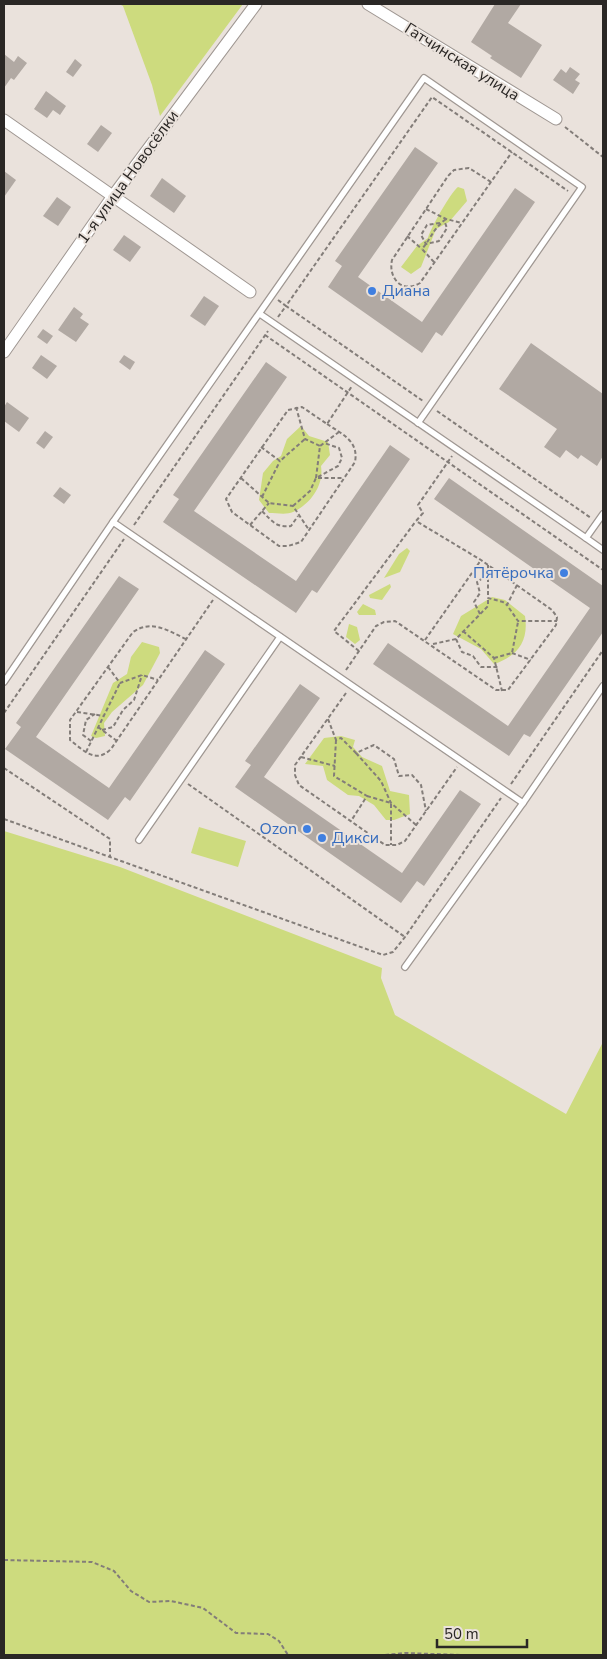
<svg xmlns="http://www.w3.org/2000/svg" width="607" height="1659" font-family="'Nunito Sans',sans-serif">
<rect width="100%" height="100%" fill="#eae2dc"/>
<g fill="#cddb7e">
<polygon points="119,4 243,4 160,116 152,85 123,6"/>
<path d="M 458,187 L 464,189 L 467,201 L 449,222 L 436,229 L 421,267 L 411,274 L 401,267 L 417,246 L 428,238 C 430,229 451,192 458,187 Z"/>
<path d="M 301,426 L 309,436 L 328,442 L 330,455 L 321,466 C 324,485 311,504 293,512 C 287,515 276,513 269,513 L 259,500 L 263,473 L 273,461 L 281,456 L 287,439 Z"/>
<polygon points="407,548 410,551 400,572 384,578 399,554"/>
<polygon points="390,584 391,587 382,600 370,598 369,595"/>
<path d="M 492,597 L 505,600 L 525,616 C 529,642 517,656 494,664 L 481,649 L 453,634 L 461,616 Z"/>
<polygon points="363,604 375,610 376,615 359,615 357,612"/>
<polygon points="349,624 357,627 360,640 355,644 346,637"/>
<polygon points="142,642 159,647 160,653 143,685 112,712 104,723 105,736 96,738 91,736 113,683 127,674 131,657"/>
<polygon points="341,736 355,740 353,747 362,757 382,766 390,791 409,795 410,814 394,820 386,820 374,805 359,796 348,795 327,780 323,766 305,764 324,738"/>
<polygon points="199,827 246,841 238,867 191,853"/>
<polygon points="4,831 120,867 382,968 381,978 395,1015 566,1114 603,1042 603,1655 4,1655"/>
</g>
<g fill="#b1a9a3">
<polygon points="495,4 521,4 508,23 542,45 521,78 490,58 492,56 471,42"/>
<polygon points="4,54 14,62 18,56 27,63 14,80 11,78 4,88"/>
<polygon points="75,59 82,65 73,77 66,72"/>
<polygon points="570,67 580,74 575,80 580,83 573,94 553,80 561,69 566,73"/>
<polygon points="46,91 66,106 60,115 53,110 47,118 34,109"/>
<polygon points="101,125 112,133 98,152 87,144"/>
<polygon points="415,147 438,163 358,277 422,322 515,188 535,202 442,336 436,332 422,353 328,287 342,266 335,261"/>
<polygon points="4,171 16,180 4,197"/>
<polygon points="162,178 186,196 174,213 150,196"/>
<polygon points="57,197 71,207 58,226 43,216"/>
<polygon points="124,235 141,247 130,262 113,250"/>
<polygon points="204,296 219,306 205,326 190,316"/>
<polygon points="74,307 83,314 80,318 89,324 76,342 58,330"/>
<polygon points="43,329 53,336 47,344 37,337"/>
<polygon points="531,343 603,394 603,456 597,466 581,455 578,459 566,450 560,458 544,447 557,429 499,389"/>
<polygon points="41,355 57,366 47,379 32,368"/>
<polygon points="124,355 135,362 130,370 119,362"/>
<polygon points="266,362 287,377 194,511 296,581 390,445 410,459 317,593 312,590 296,613 163,522 179,499 173,495"/>
<polygon points="7,402 29,418 19,432 4,421 4,407"/>
<polygon points="45,431 53,437 44,449 36,443"/>
<polygon points="449,478 603,586 603,632 530,737 524,734 509,756 373,664 388,643 508,726 590,608 434,499"/>
<polygon points="60,487 71,495 64,504 53,496"/>
<polygon points="119,576 139,589 36,737 109,788 205,650 225,664 130,801 125,797 108,820 5,749 21,727 16,723"/>
<polygon points="300,684 320,698 264,777 402,873 460,790 481,804 424,886 417,881 401,903 235,787 251,765 245,761"/>
</g>
<g fill="none" stroke-linecap="round" stroke-linejoin="round">
<defs>
<g id="service">
<polyline points="260,314 586,538"/>
<polyline points="603,514 586,538 603,550"/>
<polyline points="113,522 424,78 582,187 418,423"/>
<polyline points="4,682 113,522 523,803 603,686"/>
<polyline points="139,840 280,637"/>
<polyline points="405,967 523,803"/>
</g>
<g id="minor">
<polyline points="368,4 556,119"/>
<polyline points="4,120 250,292"/>
<polyline points="4,352 113,196 256,4"/>
</g>
</defs>
<use href="#service" stroke="#9f9792" stroke-width="8"/>
<use href="#minor" stroke="#9f9792" stroke-width="13"/>
<g stroke="#837d79" stroke-width="2" stroke-dasharray="4 2.5" stroke-linecap="butt">
<polyline points="565,127 603,157"/>
<path d="M 491,182 L 469,168 L 454,170 L 448,176 L 392,260 C 388,278 402,294 420,283 L 512,152"/>
<polyline points="426,209 446,219 462,223"/>
<polyline points="440,223 427,225 421,235 426,244 439,241 447,228 444,220"/>
<polyline points="407,236 422,249"/>
<path d="M 434,262 L 422,249 C 432,237 432,230 446,219"/>
<polyline points="278,300 286,306 432,97 568,191"/>
<polyline points="278,317 286,306 423,401"/>
<polyline points="265,335 603,570"/>
<polyline points="296,407 305,439 320,446"/>
<polyline points="437,411 591,518"/>
<path d="M 327,424 C 342,434 359,441 355,462 L 301,542 L 288,546 L 279,546 L 232,512 L 226,499 L 288,410 L 302,407 L 327,424 L 352,386"/>
<polyline points="261,447 280,461 305,439"/>
<polyline points="318,477 338,466 342,458 339,448 324,443"/>
<polyline points="241,478 269,503 293,506 309,530"/>
<polyline points="316,478 320,446 339,432"/>
<polyline points="262,497 280,461"/>
<polyline points="293,506 310,491 316,478 344,478"/>
<path d="M 262,511 C 272,521 276,528 291,526 L 298,516"/>
<polyline points="134,525 268,331"/>
<polyline points="250,525 269,503"/>
<polyline points="488,565 488,598 503,602 507,605"/>
<polyline points="517,585 507,605 518,621 557,621"/>
<polyline points="480,614 474,602 480,593 477,582 487,575"/>
<polyline points="463,631 494,658 502,691"/>
<path d="M 186,639 C 168,631 152,619 133,632 L 70,720 L 70,740 C 84,751 96,764 111,749 L 213,600"/>
<polyline points="456,639 462,652 473,656 481,667 498,667"/>
<polyline points="425,640 481,560"/>
<polyline points="433,644 456,639 488,606 488,598"/>
<polyline points="359,651 334,631 416,521"/>
<polyline points="512,653 531,660"/>
<polyline points="494,658 512,653 518,622"/>
<polyline points="108,667 120,683 142,675 158,680"/>
<polyline points="346,670 376,626 384,622 395,621 496,690 508,690 556,625 557,617 552,610 481,560 416,521 423,513 418,505 452,456"/>
<polyline points="346,693 295,765 295,775 299,785 385,845 397,845 405,841 457,767"/>
<polyline points="77,712 104,716"/>
<polyline points="4,713 124,539"/>
<polyline points="328,719 336,740 341,738 356,753 374,745 394,759 399,776 412,775 421,785 426,811"/>
<polyline points="98,727 117,741"/>
<polyline points="102,730 113,727 123,710 134,700 142,675"/>
<polyline points="336,740 334,776 367,796 351,821"/>
<polyline points="91,741 83,735 86,720 95,714"/>
<polyline points="86,752 120,683"/>
<polyline points="356,753 381,781 391,803 416,825"/>
<polyline points="301,757 335,766"/>
<polyline points="4,768 110,839 110,857"/>
<polyline points="188,784 405,937"/>
<polyline points="511,784 603,650"/>
<polyline points="367,796 391,803 391,845"/>
<polyline points="4,819 383,955 393,952 405,937 501,798"/>
<polyline points="4,1560 92,1562 114,1571 131,1591 149,1602 171,1601 203,1608 236,1633 268,1634 279,1641 288,1655"/>
<polyline points="385,1655 405,1653 462,1655"/>
</g>
<use href="#service" stroke="#fff" stroke-width="5.5"/>
<use href="#minor" stroke="#fff" stroke-width="11"/>
</g>
<g fill="#3f7fe0" stroke="#eae2dc" stroke-width="2">
<circle cx="372" cy="291" r="5"/>
<circle cx="564" cy="573" r="5"/>
<circle cx="307" cy="829" r="5"/>
<circle cx="322" cy="838" r="5"/>
</g>
<g text-anchor="middle" dominant-baseline="central" stroke-width="4" stroke-linejoin="round" paint-order="stroke">
<g font-size="16" fill="#2a2725" stroke="#eae2dc">
<text transform="translate(462 62) rotate(32)">Гатчинская улица</text>
<text transform="translate(128 177) rotate(-54)">1-я улица Новосёлки</text>
</g>
<g font-size="16" fill="#366cbe" stroke="#eae2dc" text-anchor="start">
<text x="382" y="291">Диана</text>
<text x="554" y="573" text-anchor="end">Пятёрочка</text>
<text x="297" y="829" text-anchor="end">Ozon</text>
<text x="332" y="838">Дикси</text>
</g>
</g>
<rect width="607" height="1659" fill="none" stroke="#2a2725" stroke-width="10"/>
<path d="M437 1639v8h90v-8" fill="none" stroke="#2a2725" stroke-width="2.5"/>
<text x="444" y="1639" font-size="15" fill="#2a2725" stroke="#eae2dc" stroke-width="4" paint-order="stroke">50 m</text>
</svg>
